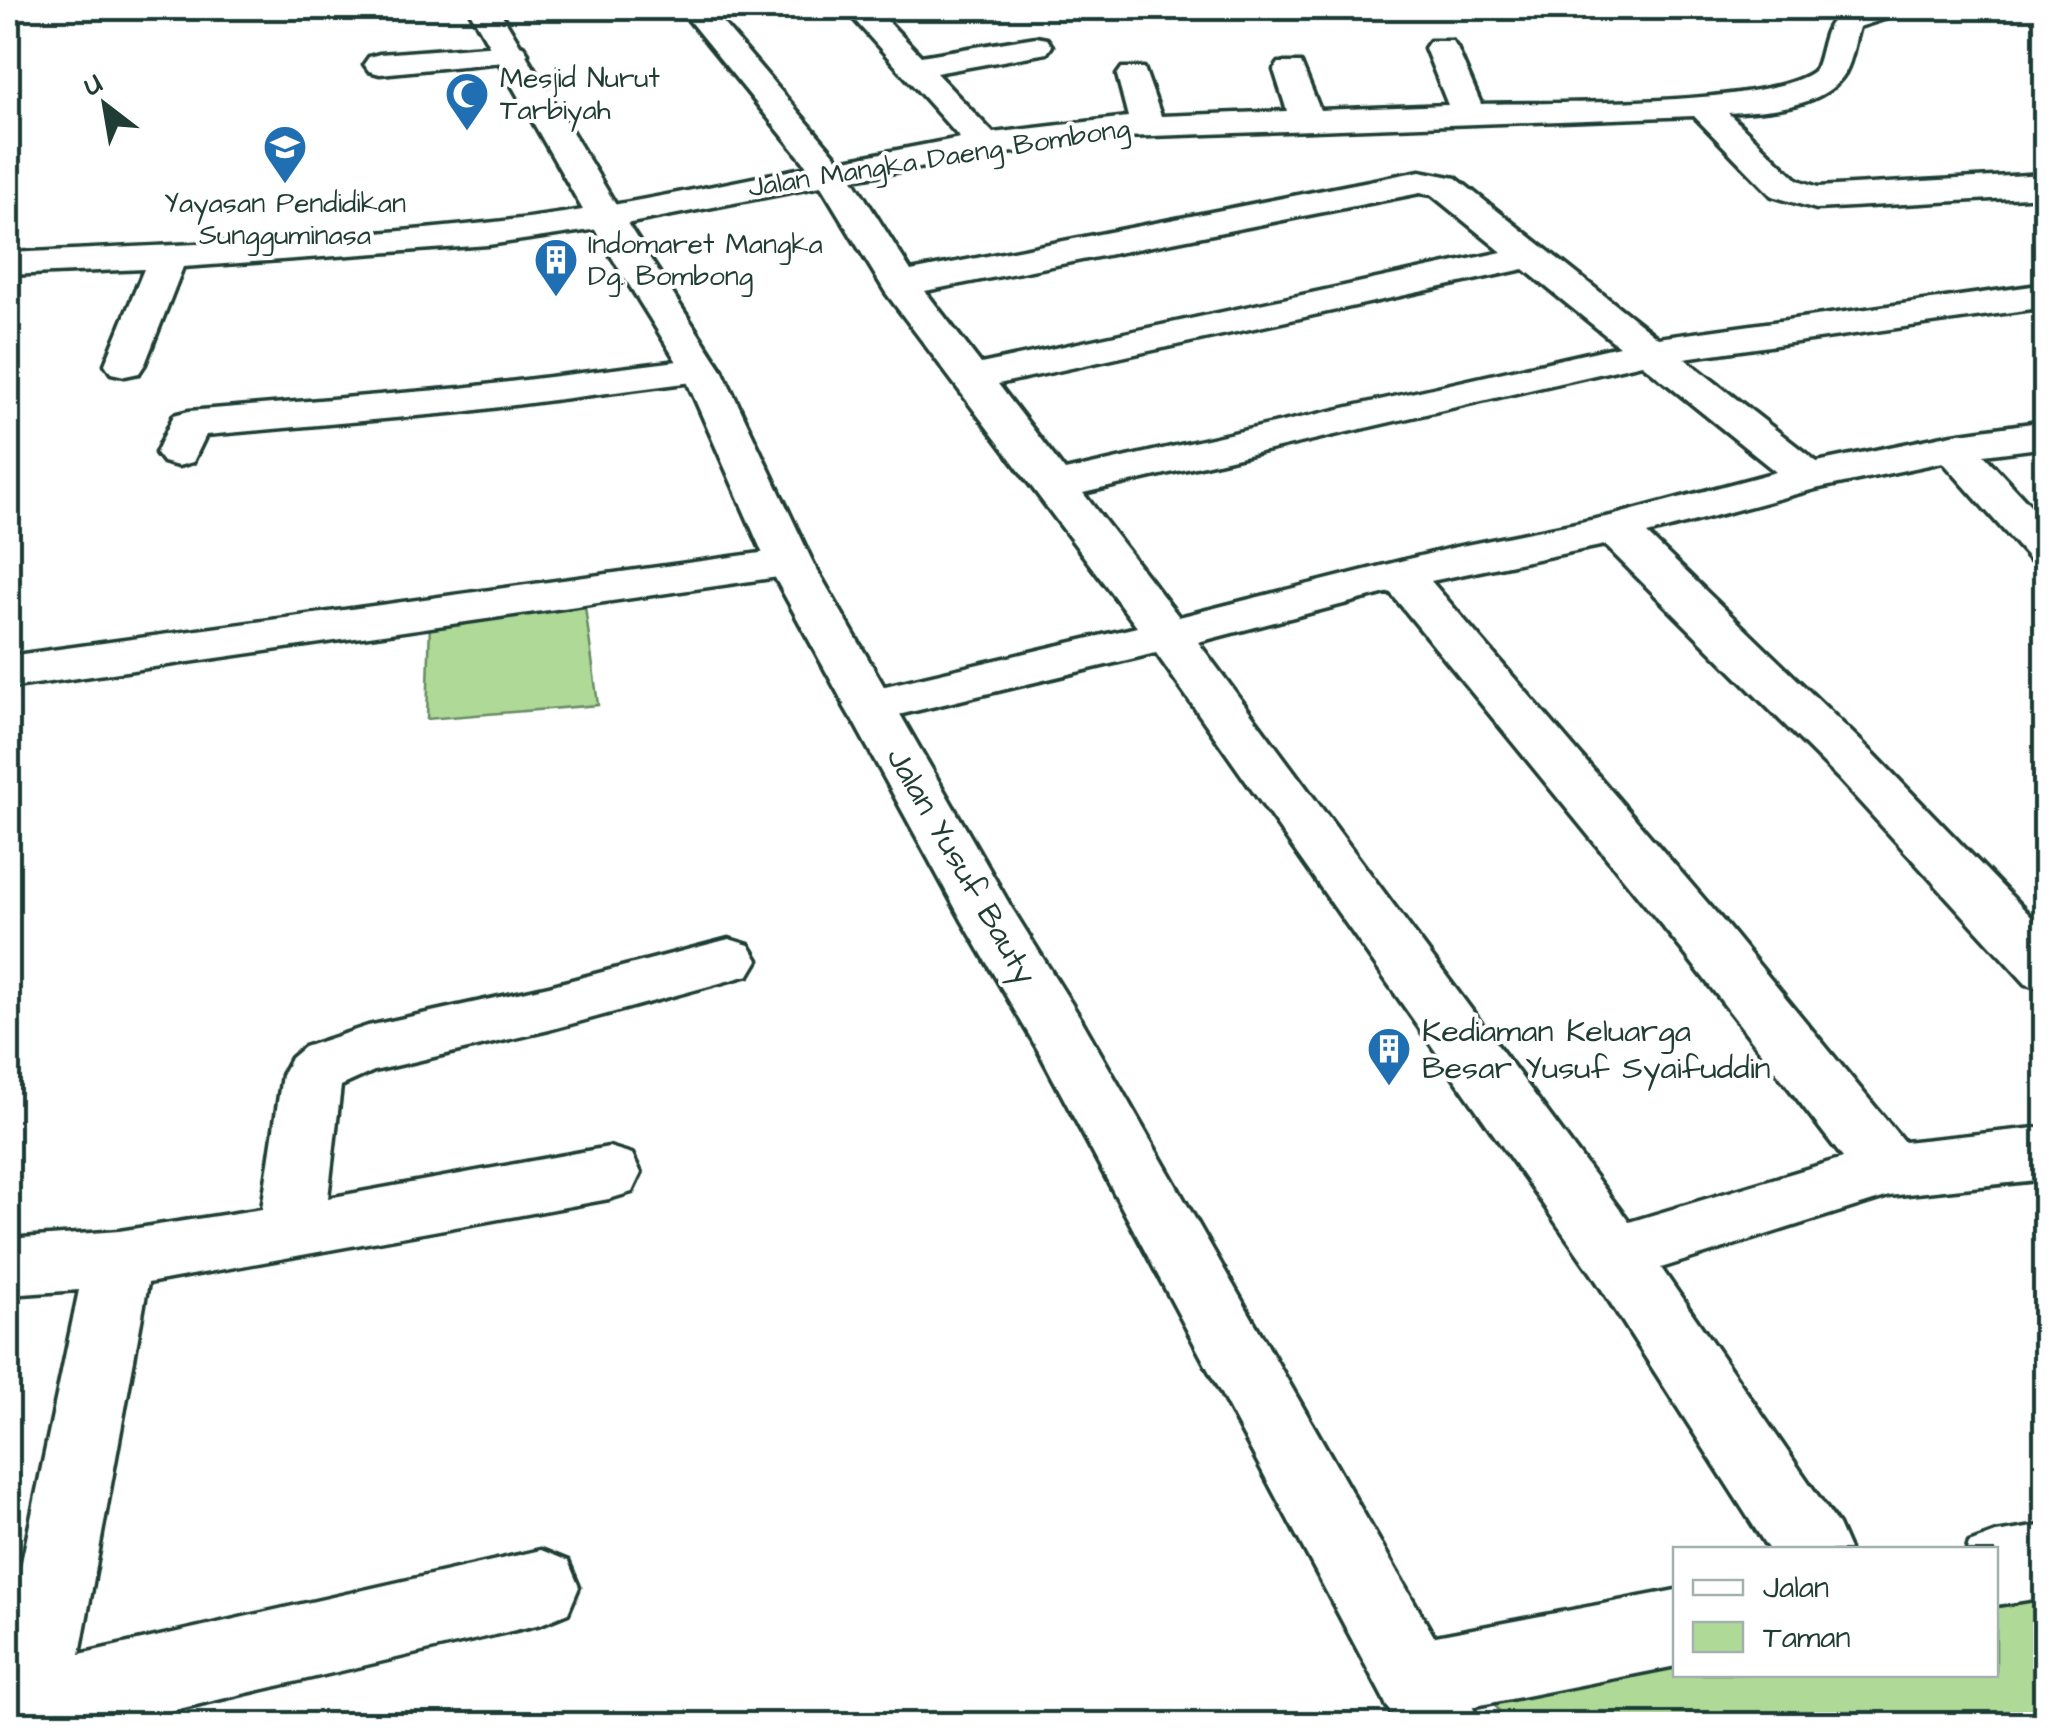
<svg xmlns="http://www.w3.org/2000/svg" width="2053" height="1732" font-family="'Architects Daughter',sans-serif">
<rect width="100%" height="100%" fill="#fff"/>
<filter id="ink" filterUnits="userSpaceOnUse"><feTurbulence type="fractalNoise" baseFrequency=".01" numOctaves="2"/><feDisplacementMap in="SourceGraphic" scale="20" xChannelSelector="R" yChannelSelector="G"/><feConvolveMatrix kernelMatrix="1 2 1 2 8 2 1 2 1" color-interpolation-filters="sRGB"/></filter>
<g filter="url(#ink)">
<g fill="#afd996" stroke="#678b65" stroke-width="2.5">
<polygon points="584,599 598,705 427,719 430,622"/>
<polygon points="2045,1597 2045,1724 1507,1724 1486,1690 1675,1659 1676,1674 1996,1674 1996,1605"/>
</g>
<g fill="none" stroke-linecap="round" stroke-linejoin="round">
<defs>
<g id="street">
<path d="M 679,8 L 710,8 L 840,161 L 960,138 L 844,8 L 875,8 L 921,56 L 1036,37 L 1047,39 L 1052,46 L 1047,53 L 936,73 L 993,133 L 1128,117 L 1117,75 L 1122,68 L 1144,68 L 1161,116 L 1287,111 L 1274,70 L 1279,63 L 1301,63 L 1320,110 L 1448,105 L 1425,48 L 1430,41 L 1452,41 L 1457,48 L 1481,104 C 1549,102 1767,107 1814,71 C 1820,58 1821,45 1826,32 C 1839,0 1875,8 1904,8 L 1900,14 L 1859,27 C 1854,42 1853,59 1845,73 C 1823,109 1766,110 1728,113 L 1798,180 L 1818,187 L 2046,174 L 2046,196 L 1816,209 L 1772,196 L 1694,116 L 1097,138 L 853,179 L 911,271 L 1420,171 L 1456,178 L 1658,338 L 2046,284 L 2046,307 L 1684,358 L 1817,462 L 1953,434 L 2046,421 L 2046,447 L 1984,455 L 2046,522 L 2046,564 L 2030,560 L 1943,462 L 1815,489 L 1647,534 L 1874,754 L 2046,932 L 2046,990 L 2026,984 L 1838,778 L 1605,545 L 1431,581 L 1722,920 L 1904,1142 L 2046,1127 L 2046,1179 L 1889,1196 L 1661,1268 L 1838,1525 L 1849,1550 L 1769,1550 L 1592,1274 L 1156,653 L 869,722 L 851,718 L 844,706 L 851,694 L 1137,627 L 886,293 L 821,186 L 605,228 L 488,245 L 183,267 L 145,364 L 139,373 L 125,376 L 111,373 L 105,364 L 144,269 L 8,275 L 8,253 C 167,245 327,240 486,223 C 594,212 701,188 808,167 ZM 1420,193 L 1432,195 L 1502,252 L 981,364 L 925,291 ZM 1524,269 L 1619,346 L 1065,471 L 998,384 ZM 1642,364 L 1776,472 L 1611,516 L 1456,547 L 1179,617 L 1083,493 ZM 1390,592 L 1682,950 L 1843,1158 L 1629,1222 L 1198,642 Z"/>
<polygon points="512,44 523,46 528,53 523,60 380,74 369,71 364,64 369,57 380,54"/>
<polygon points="702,358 716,361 722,370 716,379 461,412 206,435 193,462 178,466 163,462 156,453 174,415 189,411 461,388"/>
<polygon points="790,549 806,553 813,563 806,573 8,688 8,656"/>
<polygon points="729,939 749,945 758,960 749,975 549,1030 374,1071 341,1086 328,1198 609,1147 632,1154 641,1173 632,1192 609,1199 148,1283 80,1654 541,1550 568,1561 579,1587 568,1613 541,1624 115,1724 8,1724 8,1629 79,1290 8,1295 8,1239 119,1231 262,1209 282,1075 291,1058 304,1047 368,1026 549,986"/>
<polygon points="2046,1525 2046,1597 1996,1605 1996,1550 1967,1550 1969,1543 1996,1533"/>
<polygon points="1676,1590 1676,1666 1415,1718 1387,1707 1376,1679 1387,1651 1415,1640"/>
</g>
<polygon id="secondary" points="468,8 498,8 623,217 722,370 813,563 1011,907 1081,1019 1468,1696 1480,1724 1397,1724 1038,1050 963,922 767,563 682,370 587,217"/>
</defs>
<use href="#street" stroke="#1f3d34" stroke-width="7"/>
<use href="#secondary" stroke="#1f3d34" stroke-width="7"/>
<use href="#street" fill="#fff" fill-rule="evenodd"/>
<use href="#secondary" fill="#fff" fill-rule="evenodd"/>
</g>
</g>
<defs>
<symbol id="mosque-pin" viewBox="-11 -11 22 30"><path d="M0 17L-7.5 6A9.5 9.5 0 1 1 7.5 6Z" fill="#1f6fb2" stroke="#fff"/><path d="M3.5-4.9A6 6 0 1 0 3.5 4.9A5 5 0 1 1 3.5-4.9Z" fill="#fff"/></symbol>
<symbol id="school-pin" viewBox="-11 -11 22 30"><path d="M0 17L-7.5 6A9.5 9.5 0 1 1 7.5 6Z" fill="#1f6fb2" stroke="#fff"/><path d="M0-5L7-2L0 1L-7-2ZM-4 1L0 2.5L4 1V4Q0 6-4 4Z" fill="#fff"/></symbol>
<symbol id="building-pin" viewBox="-11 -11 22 30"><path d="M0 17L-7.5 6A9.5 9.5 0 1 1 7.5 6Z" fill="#1f6fb2" stroke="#fff"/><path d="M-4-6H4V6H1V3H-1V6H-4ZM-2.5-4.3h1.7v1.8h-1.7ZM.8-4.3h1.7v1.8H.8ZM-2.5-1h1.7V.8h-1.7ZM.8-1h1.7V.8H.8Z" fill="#fff"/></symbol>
</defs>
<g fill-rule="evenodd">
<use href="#mosque-pin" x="442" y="69" width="50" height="68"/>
<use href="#school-pin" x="260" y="122" width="50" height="68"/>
<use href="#building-pin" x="531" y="235" width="50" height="68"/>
<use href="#building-pin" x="1364" y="1024" width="50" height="68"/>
</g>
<g text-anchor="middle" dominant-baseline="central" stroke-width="8" stroke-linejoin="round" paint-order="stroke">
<g font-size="28" fill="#1f3d34" stroke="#fff" text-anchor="start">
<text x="500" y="78">Mesjid Nurut<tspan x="500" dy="32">Tarbiyah</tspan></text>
<text x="285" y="203" text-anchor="middle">Yayasan Pendidikan<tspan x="285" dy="32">Sungguminasa</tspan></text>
<text x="588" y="244">Indomaret Mangka<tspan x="588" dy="32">Dg. Bombong</tspan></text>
</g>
<g font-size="28" fill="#1f3d34" stroke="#fff">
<text transform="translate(939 158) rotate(-9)">Jalan Mangka Daeng Bombong</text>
</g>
<g font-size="32" fill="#1f3d34" stroke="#fff">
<text transform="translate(961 866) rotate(60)">Jalan Yusuf Bauty</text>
</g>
<g font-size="32" fill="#1f3d34" stroke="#fff" text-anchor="start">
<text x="1422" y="1031">Kediaman Keluarga<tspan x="1422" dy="37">Besar Yusuf Syaifuddin</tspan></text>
</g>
</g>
<rect width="2053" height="1732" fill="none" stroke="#fff" stroke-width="40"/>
<rect x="20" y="20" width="2013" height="1692" fill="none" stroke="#1f3d34" stroke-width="4" filter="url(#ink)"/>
<rect x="1673" y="1547" width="325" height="130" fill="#ffffff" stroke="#a5b1ae" stroke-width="2.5"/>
<rect x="1693" y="1580" width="50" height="15" fill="#ffffff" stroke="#a5b1ae" stroke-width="2.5"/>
<text x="1763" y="1597" font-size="30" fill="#1f3d34">Jalan</text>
<rect x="1693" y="1622" width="50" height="30" fill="#afd996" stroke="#a5b1ae" stroke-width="2.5"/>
<text x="1763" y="1647" font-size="30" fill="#1f3d34">Taman</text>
<g transform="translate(105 105) rotate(329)" stroke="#ffffff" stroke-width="8" paint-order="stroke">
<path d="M0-8L18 38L0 25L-18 38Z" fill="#1f3d34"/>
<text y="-15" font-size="28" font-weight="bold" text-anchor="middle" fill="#1f3d34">U</text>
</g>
</svg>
